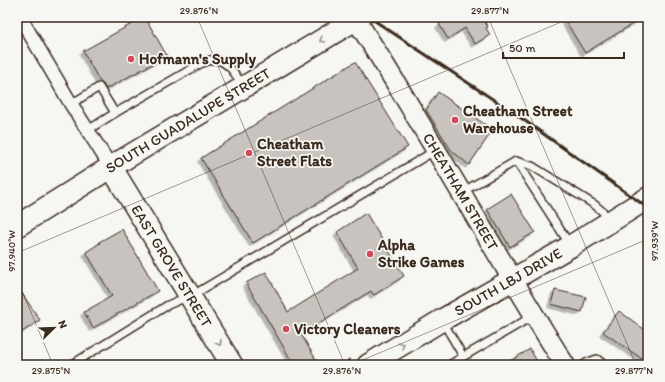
<svg xmlns="http://www.w3.org/2000/svg" width="665" height="382" font-family="Itim,sans-serif">
<defs>
<filter id="shadow"><feDropShadow dx="-3.5" dy="3.5" stdDeviation="0" flood-color="#0004"/></filter>
</defs>
<rect width="100%" height="100%" fill="#f6f6f2"/>
<filter id="ink" filterUnits="userSpaceOnUse"><feTurbulence type="fractalNoise" baseFrequency=".025" numOctaves="2"/><feDisplacementMap in="SourceGraphic" scale="8" xChannelSelector="R" yChannelSelector="G"/><feConvolveMatrix kernelMatrix="1 2 1 2 8 2 1 2 1" color-interpolation-filters="sRGB"/></filter>
<g filter="url(#ink)">
<g fill="#c8c3be" stroke="#3b2a1e" filter="url(#shadow)">
<polygon points="144,17 145,17 167,56 106,89 103,84 100,82 83,51"/>
<polygon points="449,17 484,17 482,18 488,27 486,28 490,35 475,44 465,28 448,39 439,24"/>
<polygon points="563,17 644,17 585,53"/>
<polygon points="355,62 408,147 253,243 201,158"/>
<polygon points="438,92 493,130 469,165 451,150 426,110"/>
<polygon points="511,194 535,232 510,247 487,209"/>
<polygon points="366,213 404,276 374,295 371,291 301,334 319,365 294,365 246,283 266,272 288,312 358,268 337,232"/>
<polygon points="122,229 158,291 93,328 84,312 112,296 86,252 100,243 99,242"/>
<polygon points="17,286 40,320 22,332 17,325"/>
<polygon points="555,290 586,297 582,312 551,304"/>
<polygon points="619,311 648,332 648,363 603,332"/>
<polygon points="530,349 539,365 503,365"/>
</g>
<g fill="none" stroke-linecap="round" stroke-linejoin="round">
<defs>
<g id="lane">
<polyline points="71,104 99,87 115,113"/>
<path d="M 88,130 L 115,113 L 193,68 C 200,64 209,58 217,60 C 229,62 237,77 243,86"/>
<polyline points="516,161 570,245"/>
<polyline points="462,192 516,161 532,166 595,205 603,212 608,220"/>
<polyline points="443,322 463,356"/>
<polyline points="71,365 168,305 198,292 436,150"/>
<polyline points="449,365 533,316"/>
<polyline points="583,365 588,362 597,359 605,365"/>
</g>
<polyline id="street" points="20,17 71,104 111,167"/>
<g id="secondary">
<path id="s1" d="M 356,20 C 379,54 400,90 421,125 C 469,205 515,286 565,365"/>
</g>
<g id="primary">
<path id="s2" d="M 111,167 L 232,365"/>
<path id="s3" d="M 17,226 L 111,167 L 360,17"/>
<path id="s4" d="M 368,365 L 442,320 L 571,246 L 648,198"/>
</g>
</defs>
<use href="#lane" stroke="#3b2a1e" stroke-width="10"/>
<use href="#street" stroke="#3b2a1e" stroke-width="16"/>
<use href="#secondary" stroke="#3b2a1e" stroke-width="22"/>
<use href="#primary" stroke="#3b2a1e" stroke-width="24"/>
<polyline stroke="#3b2a1e" stroke-width="2.5" stroke-dasharray="4 3" stroke-linecap="butt" points="341,365 351,359"/>
<use href="#lane" stroke="#f6f6f2" stroke-width="7"/>
<use href="#street" stroke="#f6f6f2" stroke-width="13"/>
<use href="#secondary" stroke="#f6f6f2" stroke-width="19"/>
<use href="#primary" stroke="#f6f6f2" stroke-width="21"/>
<polyline stroke="#3b2a1e" stroke-width="3" points="369,17 521,118 648,208"/>
</g>
<defs><path id="oneway-chevron" d="M-2-3.5L2.5 0L-2 3.5" fill="none" stroke-width="1.6" stroke-linecap="round" stroke-linejoin="round"/></defs>
<g stroke="#989088">
<use href="#oneway-chevron" transform="translate(322 40) rotate(149)"/>
<use href="#oneway-chevron" transform="translate(219 343) rotate(59)"/>
<use href="#oneway-chevron" transform="translate(402 345) rotate(-32)"/>
</g>
</g>
<path fill="none" stroke="#3b2a1e" stroke-width="1" stroke-opacity="0.45" d="M 197,17 L 345,365M 488,17 L 636,365M 17,253 L 573,17M 17,279 L 53,365M 351,365 L 648,239"/>
<g fill="#d1495b" stroke="#f6f6f2" stroke-width="1.5">
<circle cx="131" cy="59" r="4"/>
<circle cx="455" cy="120" r="4"/>
<circle cx="249" cy="153" r="4"/>
<circle cx="370" cy="254" r="4"/>
<circle cx="286" cy="329" r="4"/>
</g>
<g text-anchor="middle" dominant-baseline="central" stroke-width="3.5" stroke-linejoin="round" paint-order="stroke">
<g font-size="15" font-weight="bold" fill="#3b2a1e" stroke="#f6f6f2" text-anchor="start">
<text x="139" y="59">Hofmann's Supply</text>
<text x="463" y="111">Cheatham Street<tspan x="463" dy="17">Warehouse</tspan></text>
<text x="257" y="144">Cheatham<tspan x="257" dy="17">Street Flats</tspan></text>
<text x="378" y="245">Alpha<tspan x="378" dy="17">Strike Games</tspan></text>
<text x="294" y="329">Victory Cleaners</text>
</g>
<g font-size="15" fill="#3b2a1e" stroke="#f6f6f2">
<text stroke="none"><textPath href="#s3" startOffset="201">SOUTH GUADALUPE STREET</textPath></text>
<text stroke="none"><textPath href="#s1" startOffset="201">CHEATHAM STREET</textPath></text>
<text stroke="none"><textPath href="#s2" startOffset="116">EAST GROVE STREET</textPath></text>
<text stroke="none"><textPath href="#s4" startOffset="163">SOUTH LBJ DRIVE</textPath></text>
</g>
</g>
<rect width="665" height="382" fill="none" stroke="#f6f6f2" stroke-width="44"/>
<g transform="translate(54 328) rotate(67)" stroke="#f6f6f2" stroke-width="3" paint-order="stroke">
<path d="M0-3L7 15L0 10L-7 15Z" fill="#3b2a1e"/>
<text y="-6" font-size="11" font-weight="bold" text-anchor="middle" fill="#3b2a1e">N</text>
</g>
<path d="M503 52v6h121v-6" fill="none" stroke="#3b2a1e" stroke-width="2"/>
<text x="509" y="52" font-size="12" fill="#3b2a1e" stroke="#f6f6f2" stroke-width="3" paint-order="stroke">50 m</text>
<rect x="22" y="22" width="621" height="338" fill="none" stroke="#3b2a1e" stroke-width="1.5"/>
<g font-size="10" text-anchor="middle" fill="#3b2a1e">
<text x="199" y="14">29.876°N</text>
<text x="490" y="14">29.877°N</text>
<text transform="translate(654 241) rotate(-90)" y="4">97.939°W</text>
<text transform="translate(11 251) rotate(-90)" y="4">97.940°W</text>
<text x="51" y="374">29.875°N</text>
<text x="342" y="374">29.876°N</text>
<text x="634" y="374">29.877°N</text>
</g>
</svg>
